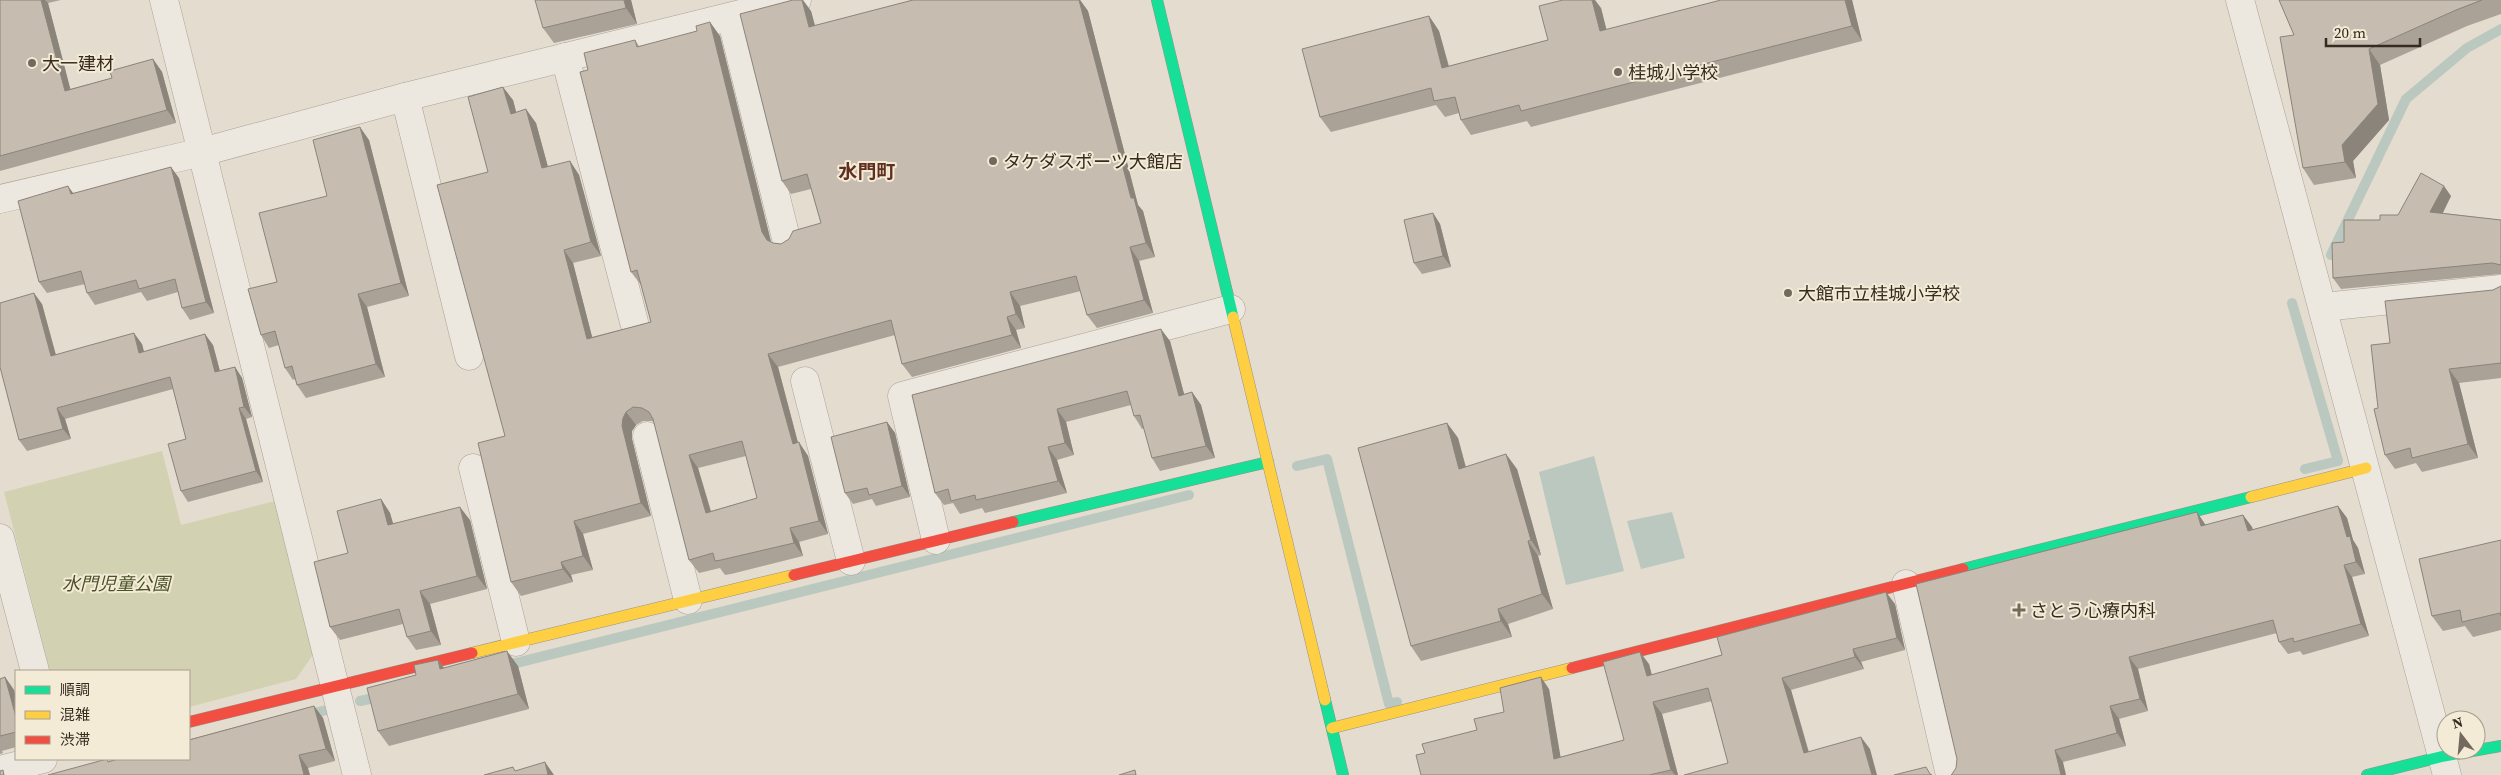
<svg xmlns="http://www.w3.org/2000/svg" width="2501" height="775" font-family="'Source Serif 4','Noto Sans JP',serif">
<rect width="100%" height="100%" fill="#e3dccf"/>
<polygon fill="#d2d2b2" points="162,451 181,525 275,501 314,653 296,679 189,707 189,671 50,671 4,492"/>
<g fill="#bac8bf">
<polygon points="1594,456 1624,571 1566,585 1539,472"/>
<polygon points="1672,512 1685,558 1641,569 1627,521"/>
</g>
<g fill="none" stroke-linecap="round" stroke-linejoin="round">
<g stroke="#bac8bf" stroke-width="10">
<polyline points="2331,255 2406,99 2467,48 2501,29"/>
<polyline points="2292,303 2338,461 2305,469"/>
<polyline points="1297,466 1327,459 1389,704 1397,702"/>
<polyline points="504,666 1189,495"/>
<polyline points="360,701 383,696"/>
<polyline points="306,715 331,709"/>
</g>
<defs>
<g id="street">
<polyline points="164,0 357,775"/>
<polyline points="2240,0 2447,775"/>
<polyline points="731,17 787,242"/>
<polyline points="565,57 634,322"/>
<polyline points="405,97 469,356"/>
<polyline points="0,199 202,152 405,97 797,0"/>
<polyline points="2323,307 2501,289"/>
<polyline points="805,381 851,561"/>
<polyline points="647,436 688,600"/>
<polyline points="473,468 516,642"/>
<polyline points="0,538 35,671"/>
<polyline points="936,540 902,396 1231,309"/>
<polyline points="1906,584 1950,775"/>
<polyline points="0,770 43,759"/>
</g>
<g id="fast">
<polyline points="1157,0 1233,317"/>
<polyline points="1013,522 1268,462"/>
<polyline points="1963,569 2251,497"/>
<polyline points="1325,700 1343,775"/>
<polyline points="2367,775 2444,756 2501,746"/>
</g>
<g id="slow">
<polyline points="1233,317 1325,700"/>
<polyline points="2251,497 2366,468"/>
<polyline points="472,653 794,575"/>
<polyline points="1332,728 1572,668"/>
</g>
<g id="jam">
<polyline points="794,575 1013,522"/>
<polyline points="1572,668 1963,569"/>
<polyline points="189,722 472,653"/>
</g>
</defs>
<use href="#street" stroke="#a9a297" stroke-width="29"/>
<use href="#fast" stroke="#989188" stroke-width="12"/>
<use href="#slow" stroke="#989188" stroke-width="12"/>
<use href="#jam" stroke="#989188" stroke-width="12"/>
<use href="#street" stroke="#ece8e0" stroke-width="28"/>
<use href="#fast" stroke="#16e098" stroke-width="11"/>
<use href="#slow" stroke="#ffcf43" stroke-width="11"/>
<use href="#jam" stroke="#f24e42" stroke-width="11"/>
</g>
<g fill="#aba297" fill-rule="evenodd">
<polygon points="0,0 61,0 48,3 70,89 112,78 153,59 162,72 176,123 0,171"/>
<polygon points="631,0 637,24 554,43 543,28"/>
<path d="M 913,0 L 1080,0 L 1088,11 L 1138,205 L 1143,211 L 1155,257 L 1139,261 L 1153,313 L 1097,328 L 1087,315 L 1081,291 L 1020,306 L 1025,328 L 1016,330 L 1021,348 L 912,377 L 902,364 L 895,335 L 778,367 L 798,443 L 808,456 L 828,534 L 799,542 L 803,556 L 731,574 L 725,575 L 720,568 L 699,573 L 689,560 L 654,422 L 652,421 L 643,421 L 636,425 L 632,431 L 632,439 L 651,516 L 583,534 L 593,570 L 571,575 L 573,582 L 521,596 L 511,582 L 505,436 L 488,172 L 513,100 L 516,112 L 536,123 L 548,167 L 570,161 L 579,175 L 601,256 L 573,263 L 592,337 L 651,322 L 641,285 L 631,272 L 588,70 L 635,40 L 639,46 L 720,36 L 771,242 L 773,243 L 781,244 L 821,223 L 811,189 L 791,194 L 782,181 L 811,11 L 815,26 ZM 746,456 L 757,498 L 711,511 L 698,468 Z"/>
<polygon points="1721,0 1852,0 1862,41 1531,127 1527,121 1471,135 1461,120 1459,113 1445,117 1436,105 1331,132 1320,117 1429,16 1439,31 1449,66 1548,40 1601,8 1606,30"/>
<polygon points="2279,0 2501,0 2501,14 2467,26 2380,65 2389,120 2353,161 2356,178 2314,185 2303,168 2294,35"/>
<polygon points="369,140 409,296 367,307 385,377 306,398 297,385 295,379 293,380 285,368 279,345 269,348 261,335 327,196"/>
<polygon points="179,178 214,313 190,320 182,308 178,292 147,301 141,292 95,305 87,293 85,284 47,293 39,282 73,193"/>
<polygon points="2451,196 2443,213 2501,220 2501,274 2341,289 2333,278 2344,242 2380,220 2398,215"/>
<polygon points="1433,213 1440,224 1451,267 1422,274 1414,263"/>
<polygon points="2501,286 2501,378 2459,383 2478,458 2422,472 2416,463 2395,469 2385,455 2378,408 2390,343"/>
<polygon points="42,304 56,355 142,344 144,352 213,345 220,371 235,367 242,378 252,417 246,419 263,482 188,502 181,491 186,439 173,389 65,419 71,439 27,451 19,440"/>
<polygon points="1170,341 1184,394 1192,392 1201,405 1215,458 1160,471 1152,458 1144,428 1142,429 1134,416 1131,405 1066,422 1074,455 1057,460 1067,493 985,513 982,508 960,514 953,503 944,505 935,493 912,395"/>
<polygon points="887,422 895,433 910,497 876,506 872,499 853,504 845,493"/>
<polygon points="1447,423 1458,438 1466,467 1517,469 1541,555 1538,556 1553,609 1508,624 1512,637 1421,661 1411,646"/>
<polygon points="381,499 390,513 393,523 470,520 487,589 430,604 441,645 416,650 407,637 403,624 340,640 330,627 348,553"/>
<polygon points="2338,506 2347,518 2353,540 2358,548 2365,574 2352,577 2369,636 2303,655 2300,651 2288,654 2279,642 2277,633 2138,669 2148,711 2119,719 2126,746 2063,762 1952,774 2206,525 2243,515 2252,527 2253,530"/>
<polygon points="2501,540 2501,630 2473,637 2465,626 2443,631 2432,616"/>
<polygon points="1895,604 1905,650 1861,662 1864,669 1791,690 1809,752 1870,749 1728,763 1712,701 1662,714 1678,775 1421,775 1425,753 1477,730 1504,712 1549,689 1560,757 1624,740 1649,664 1652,675"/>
<polygon points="438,660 444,668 518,666 529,709 389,746 378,731 416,675"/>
<polygon points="5,677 14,690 16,698 16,747 2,751 3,753 0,754 0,679"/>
<polygon points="314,706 323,718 335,761 308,768 109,761"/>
</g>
<g fill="#8b847b">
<polygon points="41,0 45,0 48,3 74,103 65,91"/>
<polygon points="624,0 631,0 637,24 626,8"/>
<polygon points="802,0 803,0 811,11 819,41 809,27"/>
<polygon points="1079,0 1080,0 1088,11 1138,205 1143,211 1155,257 1146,243 1131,198"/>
<polygon points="1592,0 1595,0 1601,8 1611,47 1600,31"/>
<polygon points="1845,0 1852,0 1862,41 1852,26"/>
<polygon points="1429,16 1439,31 1453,83 1442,68"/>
<polygon points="710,22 720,36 772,246 767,240 762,232"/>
<polygon points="2369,49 2380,65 2389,120 2353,161 2356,178 2345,162 2342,145"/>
<polygon points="153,59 162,72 176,123 167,110"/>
<polygon points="503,87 513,100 520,127 511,114"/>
<polygon points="526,109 536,123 552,182 542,168"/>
<polygon points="360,127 369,140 409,296 401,283"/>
<polygon points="570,161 579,175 601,256 591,242"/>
<polygon points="171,167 179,178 214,313 206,302"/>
<polygon points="68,186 76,197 71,194"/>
<polygon points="2444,186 2451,196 2438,222 2430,212"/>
<polygon points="1433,213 1440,224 1451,267 1443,256"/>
<polygon points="1130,247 1139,261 1153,313 1144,300"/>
<polygon points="564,250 573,263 596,352 587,339"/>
<polygon points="1010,292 1020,306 1025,328 1016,314"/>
<polygon points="34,293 42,304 59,367 51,356"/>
<polygon points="358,294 367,307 385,377 376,364"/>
<polygon points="1007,317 1016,330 1021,348 1012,335"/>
<polygon points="1161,329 1170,341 1188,409 1179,396"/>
<polygon points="134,333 142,344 147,364 139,353"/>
<polygon points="205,334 213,345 223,383 215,372"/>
<polygon points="768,354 778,367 802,458 793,444"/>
<polygon points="235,367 242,378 252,417 244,407"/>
<polygon points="2449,369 2459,383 2478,458 2468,444"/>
<polygon points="1192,392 1201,405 1215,458 1206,446"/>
<polygon points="57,408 65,419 71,439 63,429"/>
<polygon points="239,408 246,419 263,482 256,471"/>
<polygon points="1057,409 1066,422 1074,455 1065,443"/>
<polygon points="626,412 636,425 632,431 632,439 651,516 641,503 622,426 623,418"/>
<polygon points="887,422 895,433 910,497 902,486"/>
<polygon points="1447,423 1458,438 1470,484 1459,469"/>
<polygon points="799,442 808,456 828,534 819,521"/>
<polygon points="1048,447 1057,460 1067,493 1058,481"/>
<polygon points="1506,454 1517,469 1541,555 1531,540"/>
<polygon points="689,455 698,468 715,526 706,513"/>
<polygon points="381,499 390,513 397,538 388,525"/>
<polygon points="2338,506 2347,518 2353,540 2358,548 2365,574 2356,562 2347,537"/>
<polygon points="460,507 470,520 487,589 477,576"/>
<polygon points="2197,512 2205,524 2209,538 2201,526"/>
<polygon points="2243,515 2252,527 2256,543 2248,531"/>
<polygon points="574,521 583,534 593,570 583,556"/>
<polygon points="790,528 799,542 803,556 794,543"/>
<polygon points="1528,541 1538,556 1553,609 1542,594"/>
<polygon points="561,562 571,575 573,582 563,569"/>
<polygon points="2344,565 2352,577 2369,636 2361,624"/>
<polygon points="420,591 430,604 441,645 431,631"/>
<polygon points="1886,592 1895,604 1905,650 1897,638"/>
<polygon points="1498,609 1508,624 1512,637 1501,621"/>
<polygon points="1853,649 1861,662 1864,669 1855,657"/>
<polygon points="507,651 518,666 529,709 518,694"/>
<polygon points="1640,652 1649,664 1655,689 1647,676"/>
<polygon points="2129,657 2138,669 2148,711 2140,699"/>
<polygon points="438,660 449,675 440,669"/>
<polygon points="5,677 14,690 16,698 16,717"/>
<polygon points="1541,677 1549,689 1563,771 1554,759"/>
<polygon points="1782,678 1791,690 1812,765 1804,753"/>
<polygon points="1653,702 1662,714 1678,775 1675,775 1671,770"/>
<polygon points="314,706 323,718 335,761 326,749"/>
<polygon points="2110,706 2119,719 2126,746 2117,733"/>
<polygon points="1861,737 1870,749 1877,775 1872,775"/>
<polygon points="2055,750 2063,762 2066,775 2061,775"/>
<polygon points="299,755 308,768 310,775 304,775"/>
<polygon points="545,762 554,775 548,775"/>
</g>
<g fill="#c7bcb0" stroke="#8b847b" fill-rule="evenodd">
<polygon points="0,0 41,0 65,91 112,78 110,71 153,59 167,110 0,156"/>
<polygon points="535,0 624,0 626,8 543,28"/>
<path d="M 793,0 L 802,0 L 809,27 L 913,0 L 1079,0 L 1131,198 L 1134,198 L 1146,243 L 1130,247 L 1144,300 L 1087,315 L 1076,276 L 1010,292 L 1016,314 L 1007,317 L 1012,335 L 902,364 L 891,320 L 768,354 L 793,444 L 799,442 L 819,521 L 790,528 L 794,543 L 721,560 L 715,561 L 713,553 L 689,560 L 653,419 L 649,412 L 642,408 L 633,407 L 626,412 L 623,418 L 622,426 L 641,503 L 574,521 L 583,556 L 561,562 L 563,569 L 511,582 L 478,443 L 505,436 L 437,185 L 488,172 L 468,97 L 503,87 L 511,114 L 526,109 L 542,168 L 570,161 L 591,242 L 564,250 L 587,339 L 651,322 L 637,270 L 631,272 L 580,72 L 588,70 L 584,53 L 635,40 L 637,47 L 697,31 L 696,26 L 710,22 L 762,232 L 767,240 L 773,243 L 781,244 L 789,239 L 793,231 L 821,223 L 807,174 L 782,181 L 740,14 ZM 742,441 L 757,498 L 706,513 L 689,455 Z"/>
<polygon points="1563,0 1592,0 1600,31 1721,0 1845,0 1852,26 1521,111 1519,105 1461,120 1455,97 1434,101 1431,88 1320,117 1302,49 1429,16 1442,68 1548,40 1539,6"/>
<polygon points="2279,0 2482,0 2456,10 2369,49 2378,104 2342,145 2345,162 2303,168 2280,37 2294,35"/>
<polygon points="360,127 401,283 358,294 376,364 297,385 292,366 285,368 275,331 261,335 248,289 277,282 259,213 327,196 313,140"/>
<polygon points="171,167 206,302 182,308 175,279 139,289 136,280 87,293 81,271 39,282 18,201 68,186 71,194"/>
<polygon points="2421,173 2444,186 2430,212 2501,220 2501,265 2492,263 2333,278 2332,243 2344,242 2344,220 2380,220 2380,215 2398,215"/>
<polygon points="1433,213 1443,256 1414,263 1404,220"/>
<polygon points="2501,286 2501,363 2449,369 2468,444 2412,458 2410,448 2385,455 2374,409 2378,408 2371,345 2390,343 2385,301 2493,290"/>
<polygon points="34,293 51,356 134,333 139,353 205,334 215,372 235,367 244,407 239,408 256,471 181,491 168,444 186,439 170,377 57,408 63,429 19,440 0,367 0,303"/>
<polygon points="1161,329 1179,396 1192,392 1206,446 1152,458 1140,415 1134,416 1127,391 1057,409 1065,443 1048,447 1058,481 976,500 975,495 951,501 948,489 935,493 912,395"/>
<polygon points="887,422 902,486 869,495 867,488 845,493 831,437"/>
<polygon points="1447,423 1459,469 1506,454 1531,540 1528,541 1542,594 1498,609 1501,621 1411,646 1358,448"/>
<polygon points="381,499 388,525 460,507 477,576 420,591 431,631 407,637 399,609 330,627 314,562 348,553 337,511"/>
<polygon points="2338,506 2347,537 2350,536 2356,562 2344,565 2361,624 2294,642 2293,638 2279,642 2273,620 2129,657 2140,699 2110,706 2117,733 2055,750 2061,775 1951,775 1952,774 1956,768 1957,759 1916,584 2197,512 2201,526 2243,515 2248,531"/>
<polygon points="2501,540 2501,616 2500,613 2462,622 2460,610 2432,616 2419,559"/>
<polygon points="1886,592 1897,638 1853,649 1855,657 1782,678 1804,753 1861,737 1872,775 1684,775 1728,763 1708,688 1653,702 1671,770 1649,775 1421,775 1416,755 1425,753 1422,744 1477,730 1474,719 1504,712 1500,688 1541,677 1554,759 1624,740 1603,662 1640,652 1647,676 1722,655 1717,637"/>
<polygon points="507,651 518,694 378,731 367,688 416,675 414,665 438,660 440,669"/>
<polygon points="5,677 16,717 16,732 0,736 0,679"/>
<polygon points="314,706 326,749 299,755 304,775 48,775 107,759 108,762 118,759 189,759 189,740"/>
<polygon points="545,762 548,775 484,775 513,767 515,771"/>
<polygon points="1926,767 1930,774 1932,775 1894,775"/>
<polygon points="3,770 4,775 0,775 0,771"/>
<polygon points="1135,770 1136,775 1119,775"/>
</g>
<g fill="#73695d" stroke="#f3ebd6" stroke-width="2">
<circle cx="32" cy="63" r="5"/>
<circle cx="1618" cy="72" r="5"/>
<circle cx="993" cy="161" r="5"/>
<circle cx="1788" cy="293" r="5"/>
<path d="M2016.5 602.5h5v5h5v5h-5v5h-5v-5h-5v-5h5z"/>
</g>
<g text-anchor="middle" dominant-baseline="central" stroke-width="4" stroke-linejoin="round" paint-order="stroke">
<g font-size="18" fill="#372b20" stroke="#f3ebd6" text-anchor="start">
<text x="42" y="63">大一建材</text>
<text x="1628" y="72">桂城小学校</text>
<text x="1003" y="161">タケダスポーツ大館店</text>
<text x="1798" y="293">大館市立桂城小学校</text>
<text x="2030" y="610">さとう心療内科</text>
</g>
<g font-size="18" font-style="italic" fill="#485228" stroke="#f3ebd6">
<text x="116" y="583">水門児童公園</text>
</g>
<g font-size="19" font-weight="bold" fill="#612f22" stroke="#f3ebd6">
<text x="867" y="171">水門町</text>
</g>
</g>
<rect x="15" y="670" width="175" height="90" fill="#f3ebd6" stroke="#a89e8d"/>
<rect x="25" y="686" width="25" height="8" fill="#16e098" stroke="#a89e8d"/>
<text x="60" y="695" font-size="15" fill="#372b20">順調</text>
<rect x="25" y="711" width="25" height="8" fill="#ffcf43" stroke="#a89e8d"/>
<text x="60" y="720" font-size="15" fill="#372b20">混雑</text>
<rect x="25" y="736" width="25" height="8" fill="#f24e42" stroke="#a89e8d"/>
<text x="60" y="745" font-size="15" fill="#372b20">渋滞</text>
<g transform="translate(2461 735) rotate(344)"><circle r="24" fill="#f3ebd6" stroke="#a89e8d"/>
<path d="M0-4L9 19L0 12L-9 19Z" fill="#73695d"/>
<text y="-8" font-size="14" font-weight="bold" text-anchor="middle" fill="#372b20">N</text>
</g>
<path d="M2326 38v8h94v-8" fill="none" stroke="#372b20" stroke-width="2.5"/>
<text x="2334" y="38" font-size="15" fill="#372b20" stroke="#f3ebd6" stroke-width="4" paint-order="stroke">20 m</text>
</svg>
